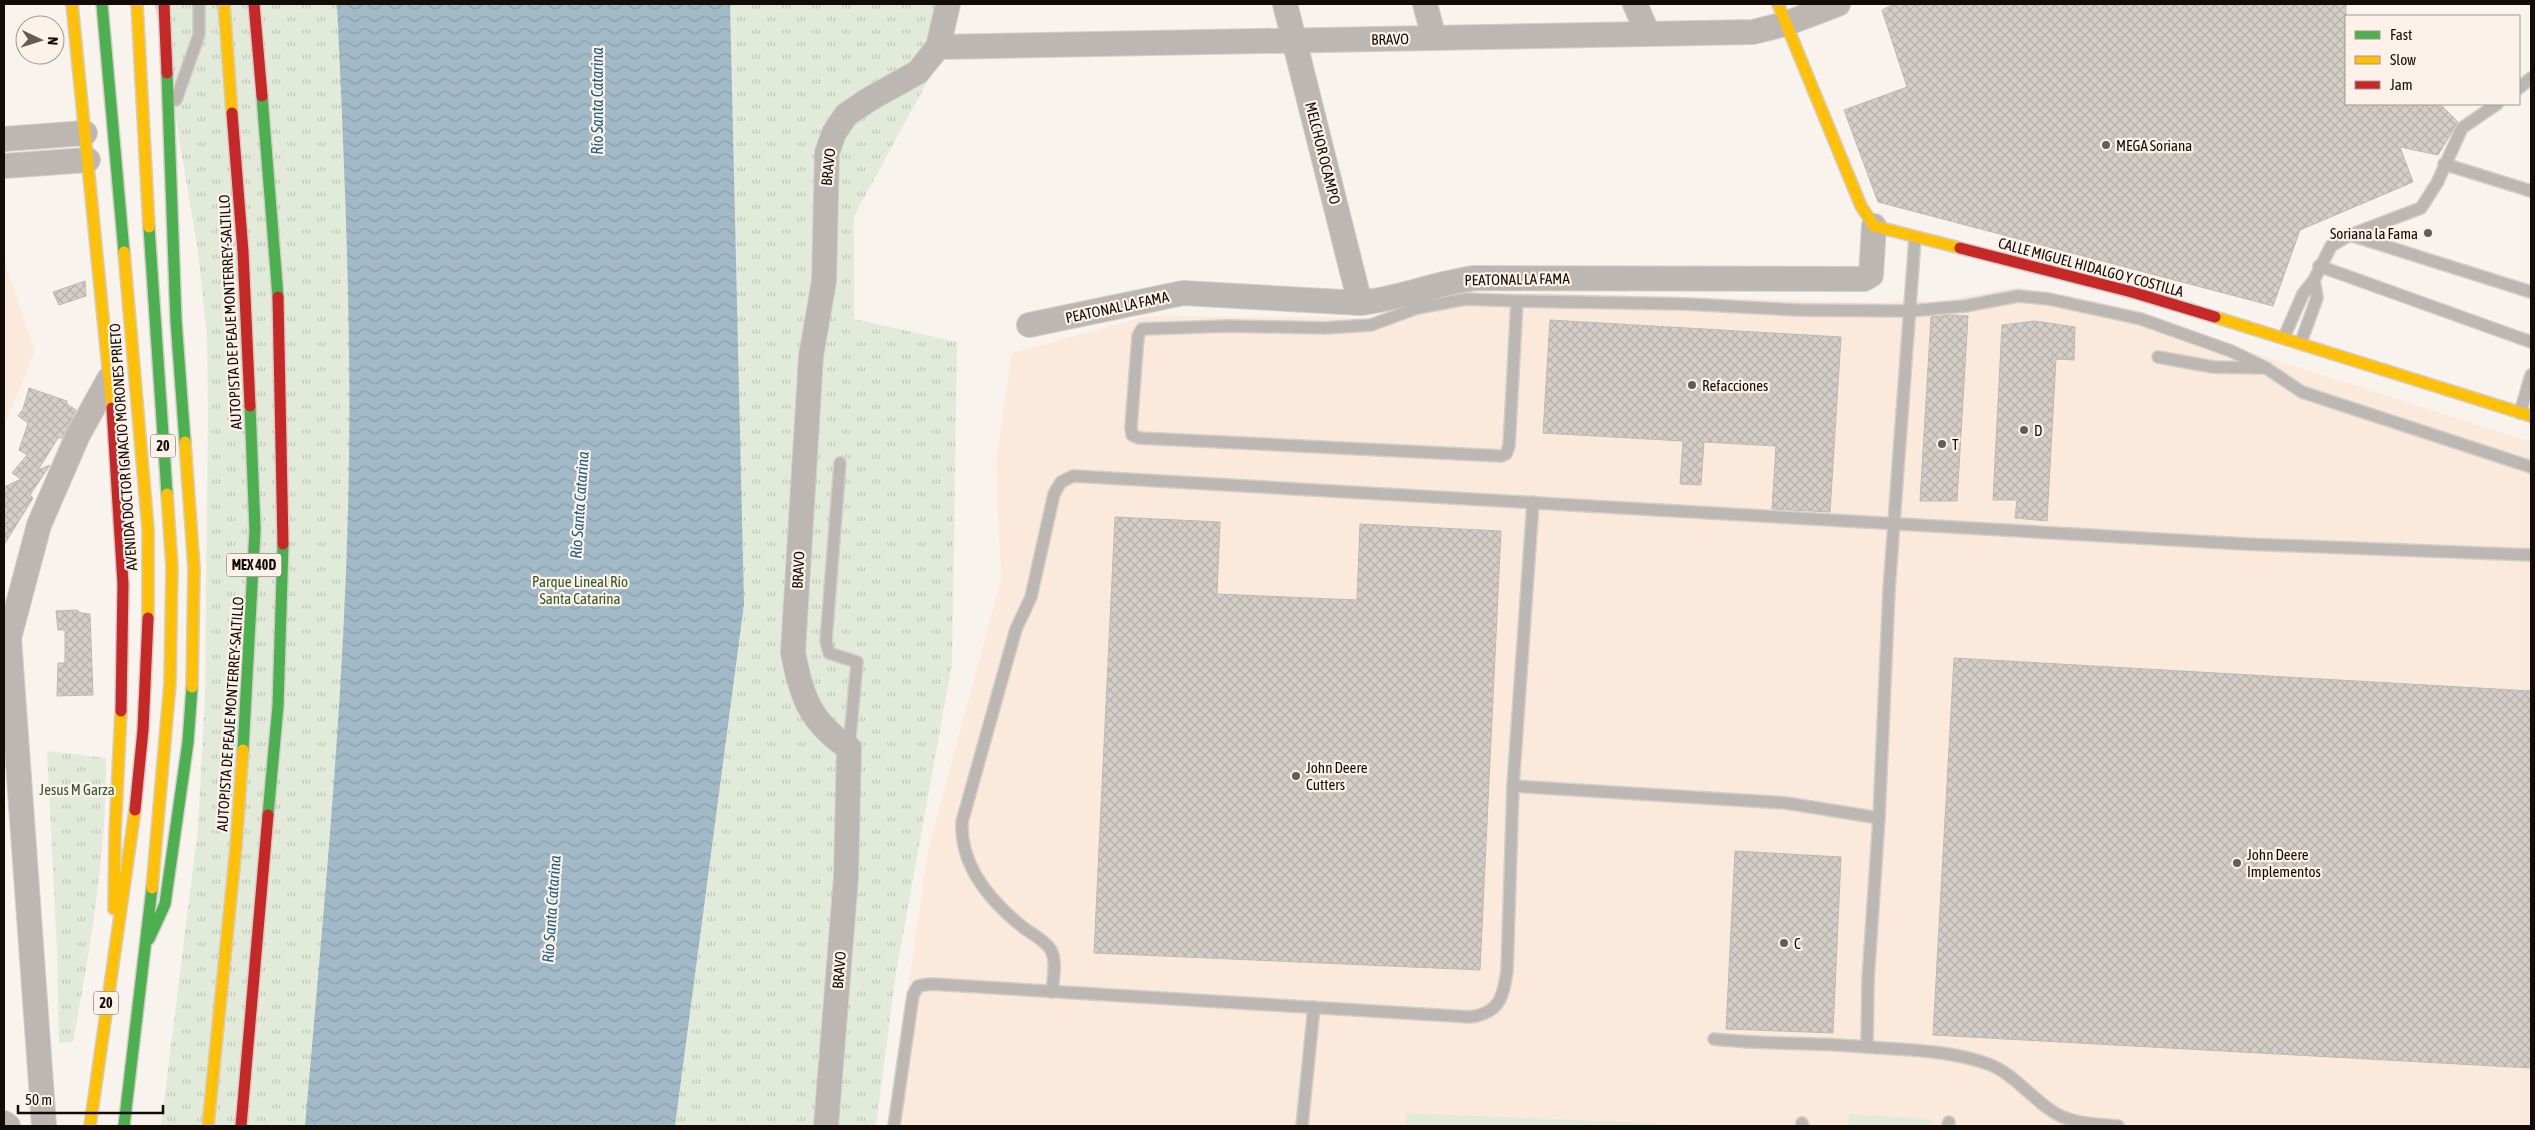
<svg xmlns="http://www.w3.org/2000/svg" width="2535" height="1130" font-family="'Asap Condensed',sans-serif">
<defs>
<pattern id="grass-tufts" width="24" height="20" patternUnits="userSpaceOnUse" patternTransform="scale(1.25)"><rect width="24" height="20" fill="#e2ebda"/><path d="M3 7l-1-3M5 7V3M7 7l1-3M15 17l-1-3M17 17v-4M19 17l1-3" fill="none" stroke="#c1c8ba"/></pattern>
<pattern id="water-waves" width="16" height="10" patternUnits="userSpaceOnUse" patternTransform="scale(1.25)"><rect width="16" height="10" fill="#a2bac7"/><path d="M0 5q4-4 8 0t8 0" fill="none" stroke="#8b9fa9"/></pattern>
<pattern id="building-cross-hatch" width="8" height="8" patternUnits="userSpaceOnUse" patternTransform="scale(1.25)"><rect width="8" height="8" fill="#d5cec8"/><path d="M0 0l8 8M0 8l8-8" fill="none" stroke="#b6b0aa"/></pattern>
</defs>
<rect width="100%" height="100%" fill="#f9f3ee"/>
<g fill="#fbeadc">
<polygon points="4,259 35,351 4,426"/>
<polygon points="2018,287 2145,318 2531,442 2531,1126 888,1126 928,850 1001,580 996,461 1012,353 1147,316 1371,318 1424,302 1476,293 1555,293 1883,303 1910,299 1932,302"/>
</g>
<g fill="url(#grass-tufts)">
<polygon points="154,4 942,4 943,53 854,216 854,319 957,342 952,664 896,973 876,1126 161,1126 198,828 205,696 208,413 207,337 198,252 173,101"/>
<path d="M 47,751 L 106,758 C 107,853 90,949 73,1042 L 59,1043 L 57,952 Z"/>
</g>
<g fill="#e2ebda">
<polygon points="1406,1113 1720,1126 1405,1126"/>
<polygon points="1849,1114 1932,1119 1931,1126 1848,1126"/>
</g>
<path fill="url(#water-waves)" d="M 337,4 L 730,4 L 744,604 L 675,1126 L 305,1126 C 324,906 346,683 349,461 C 351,309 344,156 337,4 Z"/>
<g fill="url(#building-cross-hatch)" stroke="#c0b9b3">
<polygon points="1894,4 2346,4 2346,104 2440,104 2458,122 2438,155 2400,147 2413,182 2300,230 2273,306 1878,202 1844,110 1907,87 1882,10"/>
<polygon points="85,281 86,296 59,305 53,292"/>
<polygon points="1950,315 1968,316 1957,501 1920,501 1931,317"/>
<polygon points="1550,320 1841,337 1830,512 1772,509 1776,446 1704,442 1701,485 1680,484 1683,441 1543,433"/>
<polygon points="2035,321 2075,327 2074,360 2056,359 2047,521 2015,518 2017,500 1993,500 2002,325"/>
<polygon points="29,388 67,401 67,404 76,410 62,438 58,438 38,470 50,465 30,495 33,498 4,545 4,487 21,479 12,473 27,455 19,450 28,423 18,416 23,409"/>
<polygon points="1115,517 1220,522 1217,594 1357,600 1360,524 1501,531 1480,970 1094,953"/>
<polygon points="77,610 81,613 90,614 93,695 57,696 58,663 65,663 65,630 58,630 56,611"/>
<polygon points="1954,658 2531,691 2531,1068 1933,1035"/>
<polygon points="1735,851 1841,857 1833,1033 1726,1029"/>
</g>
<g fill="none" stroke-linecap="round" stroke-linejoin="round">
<defs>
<g id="lane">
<polyline points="2519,88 2531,78"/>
<polyline points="176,100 199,35 199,4"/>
<polyline points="2444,164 2531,191"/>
<polyline points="2350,235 2531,292"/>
<path d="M 1915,238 L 1889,590 L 1879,818 L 1868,980 L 1867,1047 C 1906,1050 1950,1050 1988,1064 C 2011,1072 2029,1095 2049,1109 C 2068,1124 2095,1124 2118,1126"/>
<polyline points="2319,266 2531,342"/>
<polygon points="1466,299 1517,301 1509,446 1506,454 1501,456 1139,438 1132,435 1131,427 1138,336 1142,329 1229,326 1325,328 1371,325 1417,308"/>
<polyline points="1517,301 1686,304 1798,310 1910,311 1965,306 2018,296 2049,299 2141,319 2231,351 2266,368 2302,392 2531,467"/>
<polyline points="2284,337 2303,294 2314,280 2331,246 2350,235 2421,208 2437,183 2462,128 2497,104"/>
<polyline points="2301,342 2317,298 2314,280"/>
<polyline points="2158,357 2213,367 2266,368"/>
<polyline points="2520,413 2531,375"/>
<polyline points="840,463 826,641 829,653 857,662 849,748"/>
<polyline points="1513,786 1786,803 1879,818"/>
<path d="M 1052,992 C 1053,979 1057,962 1051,950 C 1045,940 1033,935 1024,928 C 991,902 960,866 962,822 L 1016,629 L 1031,597 L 1054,494 L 1061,482 L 1073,476 L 2245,544 L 2531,555"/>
<path d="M 1714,1039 C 1765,1045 1816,1042 1867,1047"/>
<polyline points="1802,1123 1803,1126"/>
<path d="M 894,1126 L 913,995 L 918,986 L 931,984 L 1470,1017 C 1500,1013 1503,997 1507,971 L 1513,786 L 1533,502"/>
<polyline points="1302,1126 1314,1007"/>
<polyline points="1948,1126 1949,1122"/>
</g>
<g id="street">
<polyline points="1285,4 1360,303"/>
<polyline points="1425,4 1434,38"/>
<polyline points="1635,4 1648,34"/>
<polyline points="938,47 1753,32 1785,24 1838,4"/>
<polyline points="4,139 85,133"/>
<polyline points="4,166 88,160"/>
<path d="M 1029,325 L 1183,293 L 1360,303 C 1399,299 1436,283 1475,278 L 1864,279 L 1871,275 L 1874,226"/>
<polyline points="9,638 44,1126"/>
<polyline points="4,644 9,638 39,525 78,435 109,379"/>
<polyline points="4,1123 8,1126"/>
<path d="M 826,1126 L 846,877 L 849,748 C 810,722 801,696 793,652 L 811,356 L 824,281 L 827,153 L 834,133 L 846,115 L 868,100 L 918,72 L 938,47 L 948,4"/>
</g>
<g id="fast">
<polyline points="102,4 124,252"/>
<polyline points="167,73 176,320 185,442"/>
<polyline points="262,96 278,297"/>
<polyline points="149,227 167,494"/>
<polyline points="243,750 255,530 250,406"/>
<polyline points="268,815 278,706 283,544"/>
<polyline points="149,939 165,904 188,742 192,687"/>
<polyline points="124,1126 152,888"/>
</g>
<g id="slow">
<polyline points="72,4 112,408"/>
<polyline points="137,4 149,227"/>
<polyline points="224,4 232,113"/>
<polyline points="1778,4 1861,206 1874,226 1960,248"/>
<polyline points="124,252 148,529 148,618"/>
<polyline points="2215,317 2531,416"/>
<polyline points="185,442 194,568 192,687"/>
<polyline points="152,888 170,683 172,567 167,494"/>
<polyline points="114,909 115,834 121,711"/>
<polyline points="90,1126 135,810"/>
<polyline points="208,1126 236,847 243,750"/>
</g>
<g id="jam">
<polyline points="164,4 167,73"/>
<polyline points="254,4 262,96"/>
<polyline points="232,113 243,252 250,406"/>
<polyline points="1960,248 2132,292 2215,317"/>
<polyline points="278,297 283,544"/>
<polyline points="112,408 123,584 121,711"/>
<polyline points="135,810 143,730 148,618"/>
<polyline points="241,1126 268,815"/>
</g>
</defs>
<use href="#lane" stroke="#d3ceca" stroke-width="14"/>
<use href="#street" stroke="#d3ceca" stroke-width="26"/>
<use href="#fast" stroke="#d3ceca" stroke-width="14"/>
<use href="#slow" stroke="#d3ceca" stroke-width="14"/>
<use href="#jam" stroke="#d3ceca" stroke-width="14"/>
<use href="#lane" stroke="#bcb7b2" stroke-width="11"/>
<use href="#street" stroke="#bcb7b2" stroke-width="24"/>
<use href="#fast" stroke="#4caf50" stroke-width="11"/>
<use href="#slow" stroke="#ffc107" stroke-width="11"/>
<use href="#jam" stroke="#c62828" stroke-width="11"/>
</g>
<g fill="#645c57" stroke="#fdf2ea" stroke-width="2">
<circle cx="2106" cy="145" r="5"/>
<circle cx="2428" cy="233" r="5"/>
<circle cx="1692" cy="385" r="5"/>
<circle cx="2024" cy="430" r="5"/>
<circle cx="1942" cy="444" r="5"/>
<circle cx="1296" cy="776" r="5"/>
<circle cx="2237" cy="863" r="5"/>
<circle cx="1784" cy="943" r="5"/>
</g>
<g text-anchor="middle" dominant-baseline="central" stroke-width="4.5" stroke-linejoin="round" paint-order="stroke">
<g fill="#fdf2ea" stroke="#59504a" stroke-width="1">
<rect x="150.5" y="434.5" width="25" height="23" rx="4"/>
<rect x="226.5" y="553.5" width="55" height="23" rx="4"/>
<rect x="93.5" y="991.5" width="25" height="23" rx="4"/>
</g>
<g font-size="14" font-weight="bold" fill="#130b05">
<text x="163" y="446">20</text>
<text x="254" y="565">MEX 40D</text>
<text x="106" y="1003">20</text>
</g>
<g font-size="15" fill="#130b05" stroke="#fdf2ea">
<text transform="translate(1390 39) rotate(-1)">BRAVO</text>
<text transform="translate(1323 153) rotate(76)">MELCHOR OCAMPO</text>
<text transform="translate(828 167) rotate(-84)">BRAVO</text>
<text transform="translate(2091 267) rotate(15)">CALLE MIGUEL HIDALGO Y COSTILLA</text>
<text transform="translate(1517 279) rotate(-1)">PEATONAL LA FAMA</text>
<text transform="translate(1117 307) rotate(-12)">PEATONAL LA FAMA</text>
<text transform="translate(230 312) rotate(-93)">AUTOPISTA DE PEAJE MONTERREY-SALTILLO</text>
<text transform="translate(123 447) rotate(-94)">AVENIDA DOCTOR IGNACIO MORONES PRIETO</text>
<text transform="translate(798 570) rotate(-87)">BRAVO</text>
<text transform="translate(230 714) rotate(-86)">AUTOPISTA DE PEAJE MONTERREY-SALTILLO</text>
<text transform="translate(839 970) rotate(-85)">BRAVO</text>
</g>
<g font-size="15" fill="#130b05" stroke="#fdf2ea" text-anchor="start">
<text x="2116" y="145">MEGA Soriana</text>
<text x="2418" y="233" text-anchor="end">Soriana la Fama</text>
<text x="1702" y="385">Refacciones</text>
<text x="2034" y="430">D</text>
<text x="1952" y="444">T</text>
<text x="1306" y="767">John Deere<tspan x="1306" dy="17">Cutters</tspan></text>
<text x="2247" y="854">John Deere<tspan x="2247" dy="17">Implementos</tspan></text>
<text x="1794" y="943">C</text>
</g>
<g font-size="15" fill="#345729" stroke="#fdf2ea">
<text x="580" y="581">Parque Lineal Río<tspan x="580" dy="17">Santa Catarina</tspan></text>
<text x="77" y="789">Jesus M Garza</text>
</g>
<g font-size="16" font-style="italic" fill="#1d5e7d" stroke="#fdf2ea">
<text transform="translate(597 101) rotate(-90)">Río Santa Catarina</text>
<text transform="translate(579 505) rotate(-86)">Río Santa Catarina</text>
<text transform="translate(551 909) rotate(-86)">Río Santa Catarina</text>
</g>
</g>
<rect width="2535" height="1130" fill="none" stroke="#130b05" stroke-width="10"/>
<rect x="2345" y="15" width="175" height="90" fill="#fdf2ea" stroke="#9f968e"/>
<rect x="2355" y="31" width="25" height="8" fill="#4caf50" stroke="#9f968e"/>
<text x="2390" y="40" font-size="15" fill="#130b05">Fast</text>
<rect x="2355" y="56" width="25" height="8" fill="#ffc107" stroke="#9f968e"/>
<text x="2390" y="65" font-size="15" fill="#130b05">Slow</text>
<rect x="2355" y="81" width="25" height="8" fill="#c62828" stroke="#9f968e"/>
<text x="2390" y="90" font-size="15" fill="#130b05">Jam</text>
<g transform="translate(40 40) rotate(94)"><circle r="24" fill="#fdf2ea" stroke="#9f968e"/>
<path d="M0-4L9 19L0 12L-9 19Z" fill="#645c57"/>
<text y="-8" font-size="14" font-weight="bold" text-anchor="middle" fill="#130b05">N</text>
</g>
<path d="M18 1105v8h145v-8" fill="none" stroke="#130b05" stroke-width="2.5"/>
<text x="25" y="1105" font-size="15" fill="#130b05" stroke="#fdf2ea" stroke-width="4" paint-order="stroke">50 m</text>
</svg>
